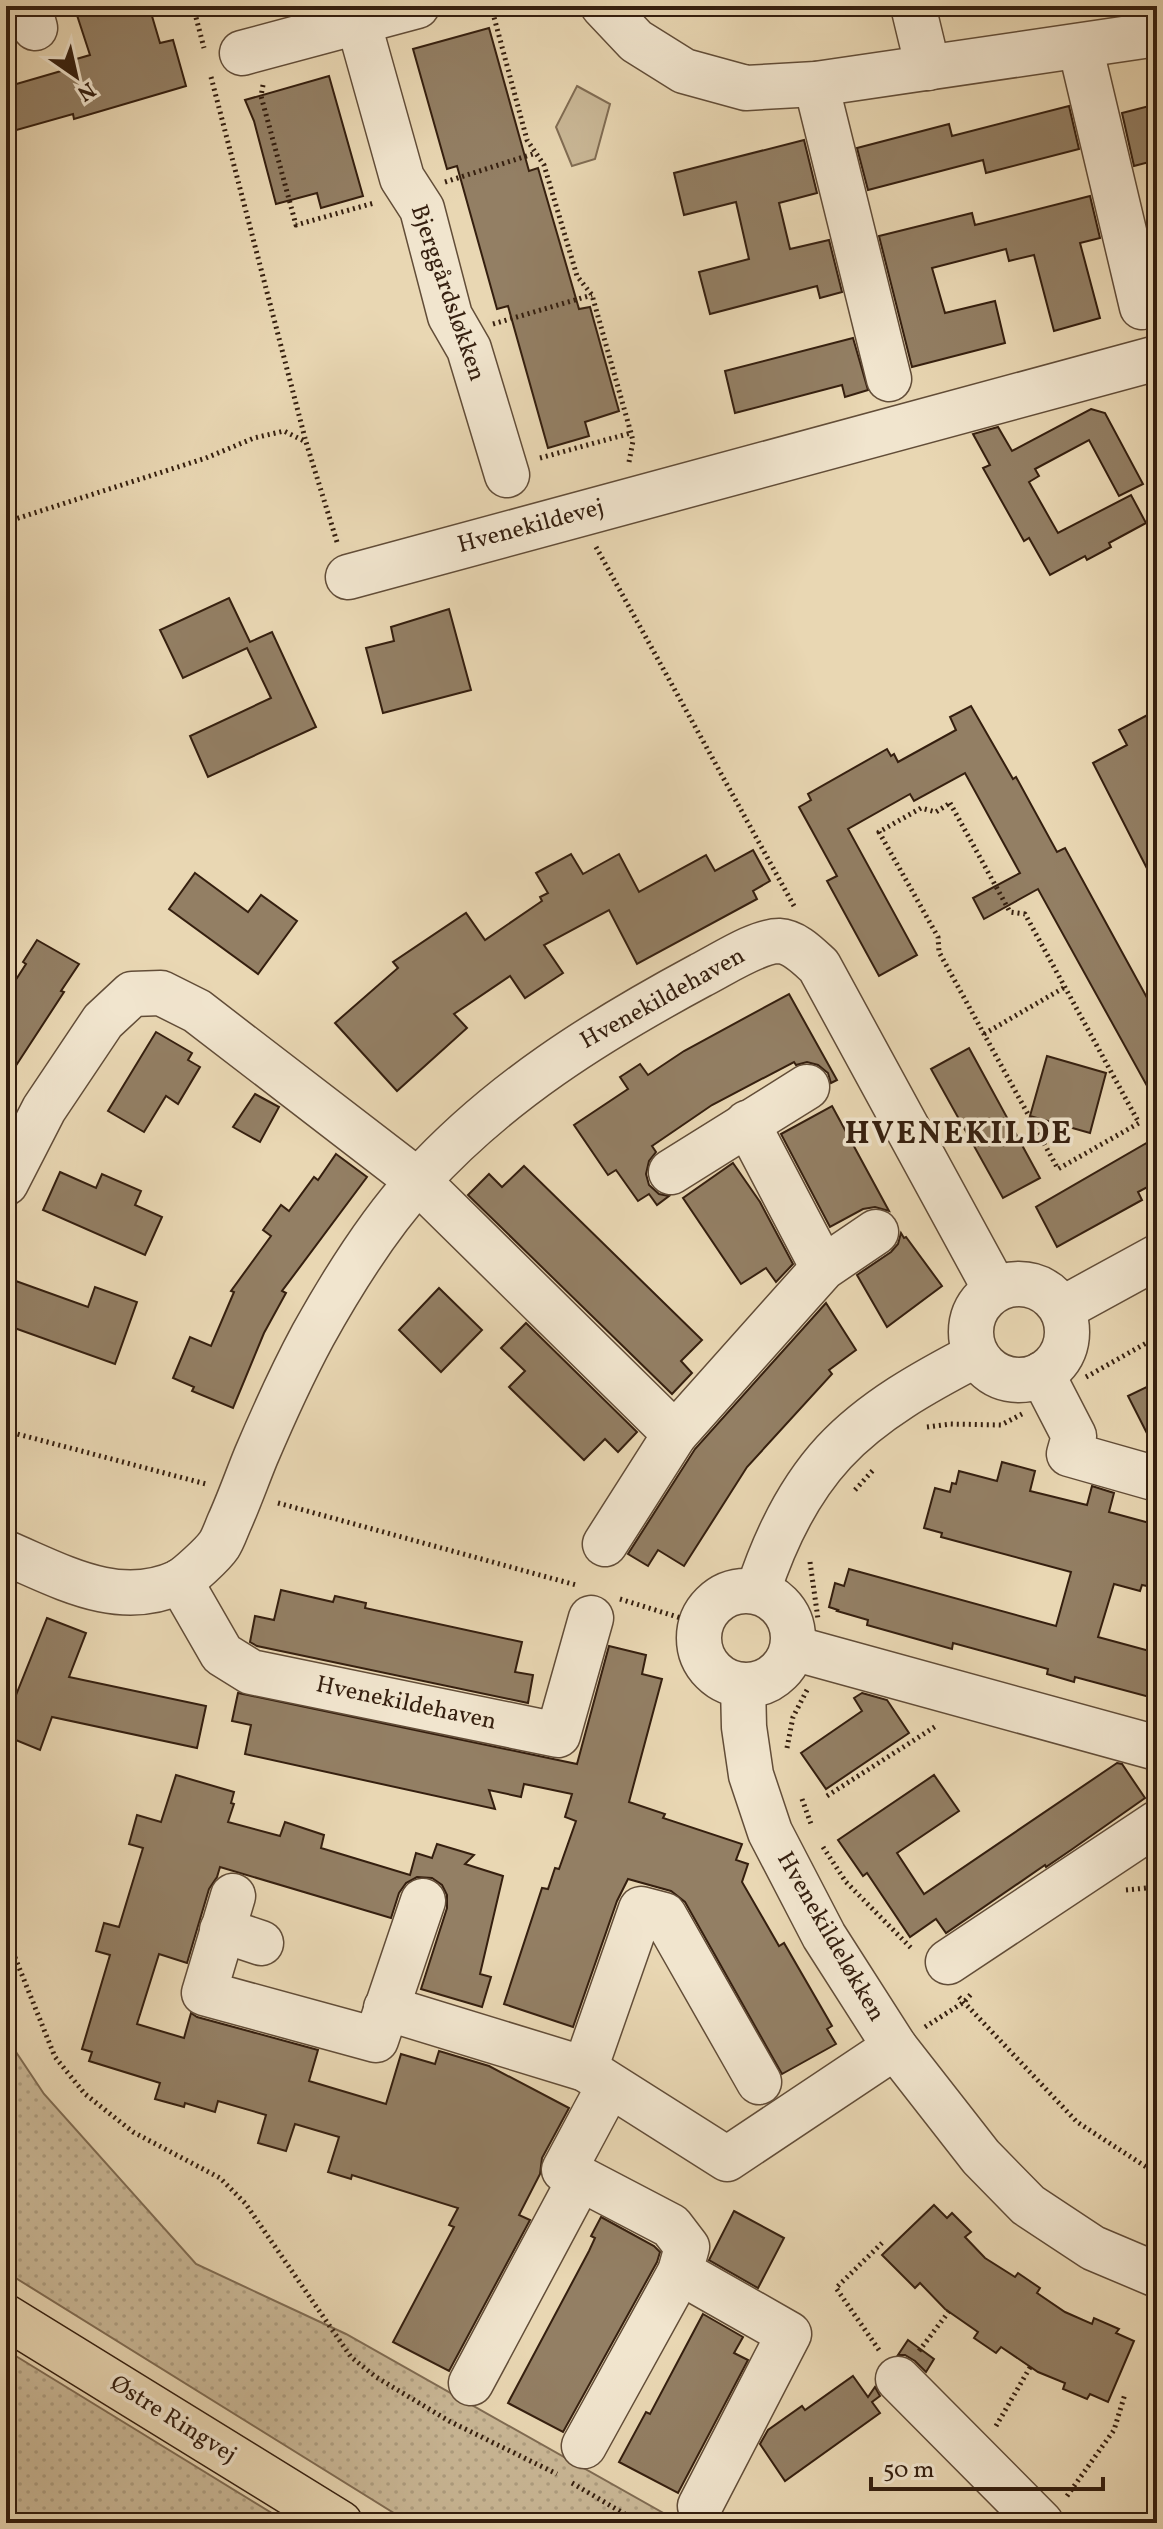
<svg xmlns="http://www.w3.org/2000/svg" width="1163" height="2529" font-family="Vollkorn,serif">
<defs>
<pattern id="grass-dots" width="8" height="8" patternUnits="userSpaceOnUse" patternTransform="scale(2)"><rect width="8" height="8" fill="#cab897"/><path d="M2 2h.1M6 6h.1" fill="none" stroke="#ae9e81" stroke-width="1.8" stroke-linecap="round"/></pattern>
</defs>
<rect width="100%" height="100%" fill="#e9d7b3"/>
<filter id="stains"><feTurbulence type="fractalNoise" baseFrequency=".0025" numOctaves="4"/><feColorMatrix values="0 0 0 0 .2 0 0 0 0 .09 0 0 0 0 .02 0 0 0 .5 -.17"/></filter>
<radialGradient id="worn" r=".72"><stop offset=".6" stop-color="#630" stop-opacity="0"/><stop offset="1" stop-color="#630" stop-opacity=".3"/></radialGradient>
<g fill="url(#grass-dots)" stroke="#806c53" stroke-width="2">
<polygon points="6,2037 44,2094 196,2264 346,2334 681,2523 410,2523 6,2272"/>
<polygon points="6,2350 288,2523 6,2523"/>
</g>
<polygon fill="#cab897" stroke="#806c53" stroke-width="2" points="577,86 610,104 595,159 572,166 556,127"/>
<g fill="#937f64" stroke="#351f0f" stroke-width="2">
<polygon points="74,6 149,6 160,43 173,40 186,86 74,119 73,114 6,133 6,87 68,69 66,62 90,55"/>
<polygon points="489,28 529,171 538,168 579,309 590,307 619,411 585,422 589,436 548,448 508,306 497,309 457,166 447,169 413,49"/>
<polygon points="329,76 363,196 321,208 317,193 276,204 254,121 245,100"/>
<polygon points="1157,104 1157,160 1134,166 1122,113"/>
<polygon points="1069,106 1079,149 986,173 983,160 868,190 857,148 949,124 952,136"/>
<polygon points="804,140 817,193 779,203 790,249 829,240 842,292 820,298 817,286 710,314 699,272 749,259 736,202 684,215 674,173"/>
<polygon points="1090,196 1100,238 1080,243 1100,318 1054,331 1034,255 1009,261 1006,249 932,268 945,313 995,301 1005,343 912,367 879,236 972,213 975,225"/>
<polygon points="853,338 868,390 845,397 842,385 735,413 725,371"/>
<polygon points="1091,409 1105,413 1143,484 1119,496 1089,440 1035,469 1039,476 1029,482 1058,533 1131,495 1146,523 1109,543 1111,547 1087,560 1085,556 1050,575 1029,538 1024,541 983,468 990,465 973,434 998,427 1012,451"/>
<polygon points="229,598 250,642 272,632 316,727 208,777 190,736 271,698 247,648 183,678 160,630"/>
<polygon points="449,609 471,690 383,713 366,648 394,641 391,627"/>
<polygon points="971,706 1013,779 1016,777 1057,852 1065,848 1157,1016 1157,1104 1038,889 984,919 973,898 1020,873 965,773 914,801 910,794 848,829 917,955 879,976 827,881 837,876 799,807 811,800 808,794 887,749 891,756 894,754 898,762 956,730 950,717"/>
<polygon points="1157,710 1157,888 1093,763 1127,745 1119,730"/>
<polygon points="753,850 770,881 753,891 757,899 637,964 609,910 544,945 563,973 525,998 510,976 454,1014 467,1028 397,1091 335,1023 398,968 393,962 466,913 485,940 542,901 540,897 548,893 536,873 571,854 583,874 619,854 639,892 706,855 715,871"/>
<polygon points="195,873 248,912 261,895 297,921 258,974 169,909"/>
<polygon points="37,940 79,964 61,991 64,992 6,1081 6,995 26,964 23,962"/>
<polygon points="789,994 837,1080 831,1083 828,1073 818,1065 807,1062 796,1065 794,1062 712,1105 674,1131 652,1146 656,1152 649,1161 646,1174 649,1185 659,1194 669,1196 657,1205 649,1194 638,1201 616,1170 608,1175 574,1125 628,1089 620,1077 640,1064 648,1075 684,1051"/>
<polygon points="156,1032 192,1053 188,1060 200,1067 178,1104 166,1096 144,1132 108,1111"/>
<polygon points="969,1048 1040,1178 1003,1198 931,1069"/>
<polygon points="1047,1056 1106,1073 1090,1133 1030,1116"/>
<polygon points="255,1094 279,1107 260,1142 233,1127"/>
<polygon points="832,1106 889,1211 875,1207 863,1209 830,1227 781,1134"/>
<polygon points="1157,1137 1157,1182 1138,1192 1142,1200 1057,1247 1036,1207"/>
<polygon points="336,1154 367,1177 282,1291 286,1293 264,1333 233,1408 192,1391 194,1387 173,1378 190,1337 211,1346 234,1292 231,1291 271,1236 263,1230 281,1205 289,1211 314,1177 318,1180"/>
<polygon points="733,1163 760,1202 793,1264 776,1282 766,1268 741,1284 683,1198"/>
<polygon points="524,1166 702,1340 681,1361 692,1373 672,1394 468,1195 489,1174 502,1187"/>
<polygon points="60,1172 96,1188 102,1174 141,1191 135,1205 162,1217 145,1255 43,1210"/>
<polygon points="901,1233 904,1238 906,1237 942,1286 887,1327 857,1275 891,1252 898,1244"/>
<polygon points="13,1280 88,1307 95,1287 137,1302 115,1364 6,1325 6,1299"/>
<polygon points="439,1288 482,1330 441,1372 399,1330"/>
<polygon points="826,1303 856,1350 829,1370 832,1374 747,1467 684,1566 658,1550 648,1566 628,1554 695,1449"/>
<polygon points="526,1323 637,1432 618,1452 605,1439 584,1460 509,1387 525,1371 501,1348"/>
<polygon points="1157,1382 1157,1453 1128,1396"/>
<polygon points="1002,1462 1035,1471 1030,1491 1087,1505 1092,1486 1114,1493 1109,1512 1157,1525 1157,1546 1147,1586 1142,1585 1140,1591 1114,1584 1098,1637 1157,1653 1157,1699 1075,1677 1074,1682 1047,1674 1048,1669 953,1643 952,1649 867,1625 868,1620 837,1611 838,1610 829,1607 835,1583 844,1586 849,1569 1056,1626 1071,1572 941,1537 942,1533 924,1528 935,1488 950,1492 952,1483 956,1484 959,1471 997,1481"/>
<polygon points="281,1590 333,1602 335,1596 366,1603 365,1608 522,1642 515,1672 533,1675 528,1703 257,1646 250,1642 255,1616 274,1620"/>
<polygon points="47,1618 86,1633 69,1677 206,1706 197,1748 52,1717 40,1750 6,1736 6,1720"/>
<polygon points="609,1646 646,1655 642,1674 662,1679 629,1802 665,1814 663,1818 742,1844 736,1860 748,1864 742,1882 779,1946 784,1943 832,2026 827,2029 836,2044 782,2074 685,1902 671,1891 628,1879 617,1901 573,2027 504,2004 542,1888 548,1889 555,1868 559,1869 576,1821 565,1817 572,1794 524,1784 521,1797 489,1790 495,1809 245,1754 251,1725 232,1721 238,1693 577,1764"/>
<polygon points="862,1693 887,1700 909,1733 826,1789 801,1753 862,1711 854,1698"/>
<polygon points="1117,1763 1122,1764 1145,1798 1071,1850 1046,1867 1045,1865 946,1933 936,1919 910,1937 867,1873 863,1876 838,1840 934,1775 959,1811 897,1853 924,1894"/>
<polygon points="176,1775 234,1792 231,1803 234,1804 228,1822 280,1836 285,1822 324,1835 321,1848 410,1875 416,1853 432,1858 437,1844 474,1855 465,1864 503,1876 480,1974 491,1977 482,2007 421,1989 447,1908 447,1895 442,1885 432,1878 417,1877 406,1883 399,1893 391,1918 220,1867 217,1877 209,1889 187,1963 159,1954 137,2024 184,2038 191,2013 197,2017 318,2050 309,2081 386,2104 401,2054 435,2064 439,2051 489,2066 569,2108 542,2158 540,2174 519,2215 530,2220 449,2371 393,2342 454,2227 449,2225 458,2208 352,2175 351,2179 328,2172 339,2137 295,2124 286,2151 258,2143 266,2115 218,2101 215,2112 185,2103 184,2107 155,2099 160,2083 89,2061 92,2052 82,2049 110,1955 96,1951 104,1923 119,1927 143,1848 129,1844 137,1815 161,1822"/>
<polygon points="934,2205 947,2218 952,2213 971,2232 965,2237 985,2258 1015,2277 1018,2273 1040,2288 1037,2293 1065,2312 1092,2324 1094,2318 1119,2329 1116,2333 1134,2341 1108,2402 1090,2394 1087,2399 1063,2389 1065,2383 1038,2372 1001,2347 996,2353 974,2338 978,2332 945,2309 920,2283 915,2288 882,2255"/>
<polygon points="734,2211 784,2238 758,2288 709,2260"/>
<polygon points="601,2217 654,2246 660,2252 657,2262 563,2432 508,2403 589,2251 595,2238 591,2236"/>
<polygon points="703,2314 743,2337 734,2353 748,2360 678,2493 619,2462 646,2412 650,2414"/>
<polygon points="908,2340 934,2359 926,2372 915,2361 905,2355 898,2355"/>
<polygon points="853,2376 868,2397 875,2387 880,2396 872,2402 880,2413 785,2481 760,2444 768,2430 802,2406 805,2410"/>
</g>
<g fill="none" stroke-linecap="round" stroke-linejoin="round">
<defs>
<g id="minor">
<polyline points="29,6 35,28"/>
<polyline points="603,6 636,41 684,71 746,88 816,84 1157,34"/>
<polyline points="913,6 928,68"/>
<polyline points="358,21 402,178 422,209 450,316 469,349 507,475"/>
<polyline points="1080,46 1142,307"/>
<polyline points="242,53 417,6"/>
<polyline points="816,84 889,379"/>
<polyline points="348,577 1157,358"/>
<polyline points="747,1123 823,1268"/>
<polyline points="671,1172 807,1087"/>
<polyline points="6,1183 44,1109 103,1021 132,994 161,993 197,1011 418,1181 675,1434"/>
<circle cx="1019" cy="1332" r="48"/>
<polyline points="1062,1309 1157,1257"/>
<polyline points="1042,1374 1074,1436 1069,1454 1157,1479"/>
<polyline points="605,1544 675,1434 823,1268 876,1232"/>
<path d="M 6,1553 C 61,1576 118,1610 179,1582 C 188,1577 213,1554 219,1545 C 223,1539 226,1530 229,1523 C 239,1501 247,1478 256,1456 C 273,1416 292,1374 313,1335 C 343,1281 377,1226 419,1180 C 499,1092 597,1031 701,975 C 721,965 757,941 779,941 C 795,942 808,956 819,966 L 995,1289"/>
<polyline points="180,1581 222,1654 251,1672 558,1735 591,1618"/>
<circle cx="746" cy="1638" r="47"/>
<path d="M 758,1591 C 774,1542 798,1491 834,1452 C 873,1410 926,1381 976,1355"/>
<polyline points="793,1648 1157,1748"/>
<polyline points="743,1685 744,1727 751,1775 770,1832 824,1936 895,2047 981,2157 1028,2205 1093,2248 1157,2275"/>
<polyline points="233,1896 204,1993 376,2040 423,1901"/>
<polyline points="222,1930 261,1943"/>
<polyline points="948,1962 1157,1823"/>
<polyline points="386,2008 585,2069 727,2159 895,2047"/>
<polyline points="585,2069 641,1909 664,1915 759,2082"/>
<polyline points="680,2272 789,2334 700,2506"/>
<polyline points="898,2379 1041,2523"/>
<polyline points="471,2383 580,2179"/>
<polyline points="584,2446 680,2272 687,2247 671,2226 564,2170 609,2086"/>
</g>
<polyline id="major" points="6,2317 340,2523"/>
</defs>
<use href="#minor" stroke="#624d38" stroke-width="47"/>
<use href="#major" stroke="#351f0f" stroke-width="47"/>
<g stroke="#351f0f" stroke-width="5" stroke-dasharray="2 4" stroke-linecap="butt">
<polyline points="193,6 204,48"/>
<polyline points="491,6 527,140 544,165 577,276 592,295 631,433 633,441 629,462"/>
<polyline points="211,77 306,442"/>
<polyline points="263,85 261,96 296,225 374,203"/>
<polyline points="445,182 536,153"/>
<polyline points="493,324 592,295"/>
<polyline points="540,458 631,433"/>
<polyline points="6,522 206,458 254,438 284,431 306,442 337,542"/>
<polyline points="596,547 794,906"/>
<polygon points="950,803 1010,912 1025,914 1139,1123 1058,1169 939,952 938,937 879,832 921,808 936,812"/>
<polyline points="984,1034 1065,987"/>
<polyline points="1086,1377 1157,1337"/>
<polyline points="927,1427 950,1424 1001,1425 1022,1414"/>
<polyline points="6,1431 206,1484"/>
<polyline points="855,1490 875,1468"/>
<polyline points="278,1503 576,1585"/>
<polyline points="810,1562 818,1619"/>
<polyline points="620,1599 700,1624"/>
<polyline points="787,1748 793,1717 807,1690"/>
<polyline points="827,1796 936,1726"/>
<polyline points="802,1799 811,1824"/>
<polyline points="823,1847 846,1882 913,1950"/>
<polyline points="1126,1890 1157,1887"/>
<polyline points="6,1935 55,2057 85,2094 133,2132 220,2178 245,2203 351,2357 376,2377 449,2421 557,2474"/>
<polyline points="959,1997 1077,2122 1157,2174"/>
<polyline points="925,2027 964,2002 972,1993"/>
<polyline points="879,2350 836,2288 882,2243"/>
<polyline points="919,2351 950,2310"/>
<polyline points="996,2426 1032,2364"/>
<polyline points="572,2483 640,2523"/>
<polyline points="1067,2496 1114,2430 1125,2394"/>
</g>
<use href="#minor" stroke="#f1e5ce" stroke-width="44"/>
<use href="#major" stroke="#e9d7b3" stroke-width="44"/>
</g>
<g text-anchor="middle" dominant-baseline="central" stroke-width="7" stroke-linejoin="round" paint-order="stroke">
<g font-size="24" fill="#351f0f" stroke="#f1e5ce">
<text transform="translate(447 293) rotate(71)">Bjerggårdsløkken</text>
<text transform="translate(531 527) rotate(-15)">Hvenekildevej</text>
<text transform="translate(663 999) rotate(-29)">Hvenekildehaven</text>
<text transform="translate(406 1704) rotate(12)">Hvenekildehaven</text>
<text transform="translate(830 1937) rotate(60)">Hvenekildeløkken</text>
<text transform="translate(173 2420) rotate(32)">Østre Ringvej</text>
</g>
<g font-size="32" font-weight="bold" letter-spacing="2" fill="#351f0f" stroke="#f1e5ce">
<text x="959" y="1135">HVENEKILDE</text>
</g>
</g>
<rect width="1163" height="2529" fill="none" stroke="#e9d7b3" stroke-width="32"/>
<rect x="8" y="8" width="1147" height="2513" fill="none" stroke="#351f0f" stroke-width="4"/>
<rect x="16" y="16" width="1131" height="2497" fill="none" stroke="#351f0f" stroke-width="2"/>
<g transform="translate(76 76) rotate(146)" stroke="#f1e5ce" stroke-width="6" paint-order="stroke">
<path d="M0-6L14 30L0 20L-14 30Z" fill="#351f0f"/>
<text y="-12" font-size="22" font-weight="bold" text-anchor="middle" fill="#351f0f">N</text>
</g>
<path d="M871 2477v12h232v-12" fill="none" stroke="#351f0f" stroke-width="4"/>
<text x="883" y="2477" font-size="24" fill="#351f0f" stroke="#f1e5ce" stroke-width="6" paint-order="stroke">50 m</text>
<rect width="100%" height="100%" filter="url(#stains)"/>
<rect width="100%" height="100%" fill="url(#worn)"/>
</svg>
